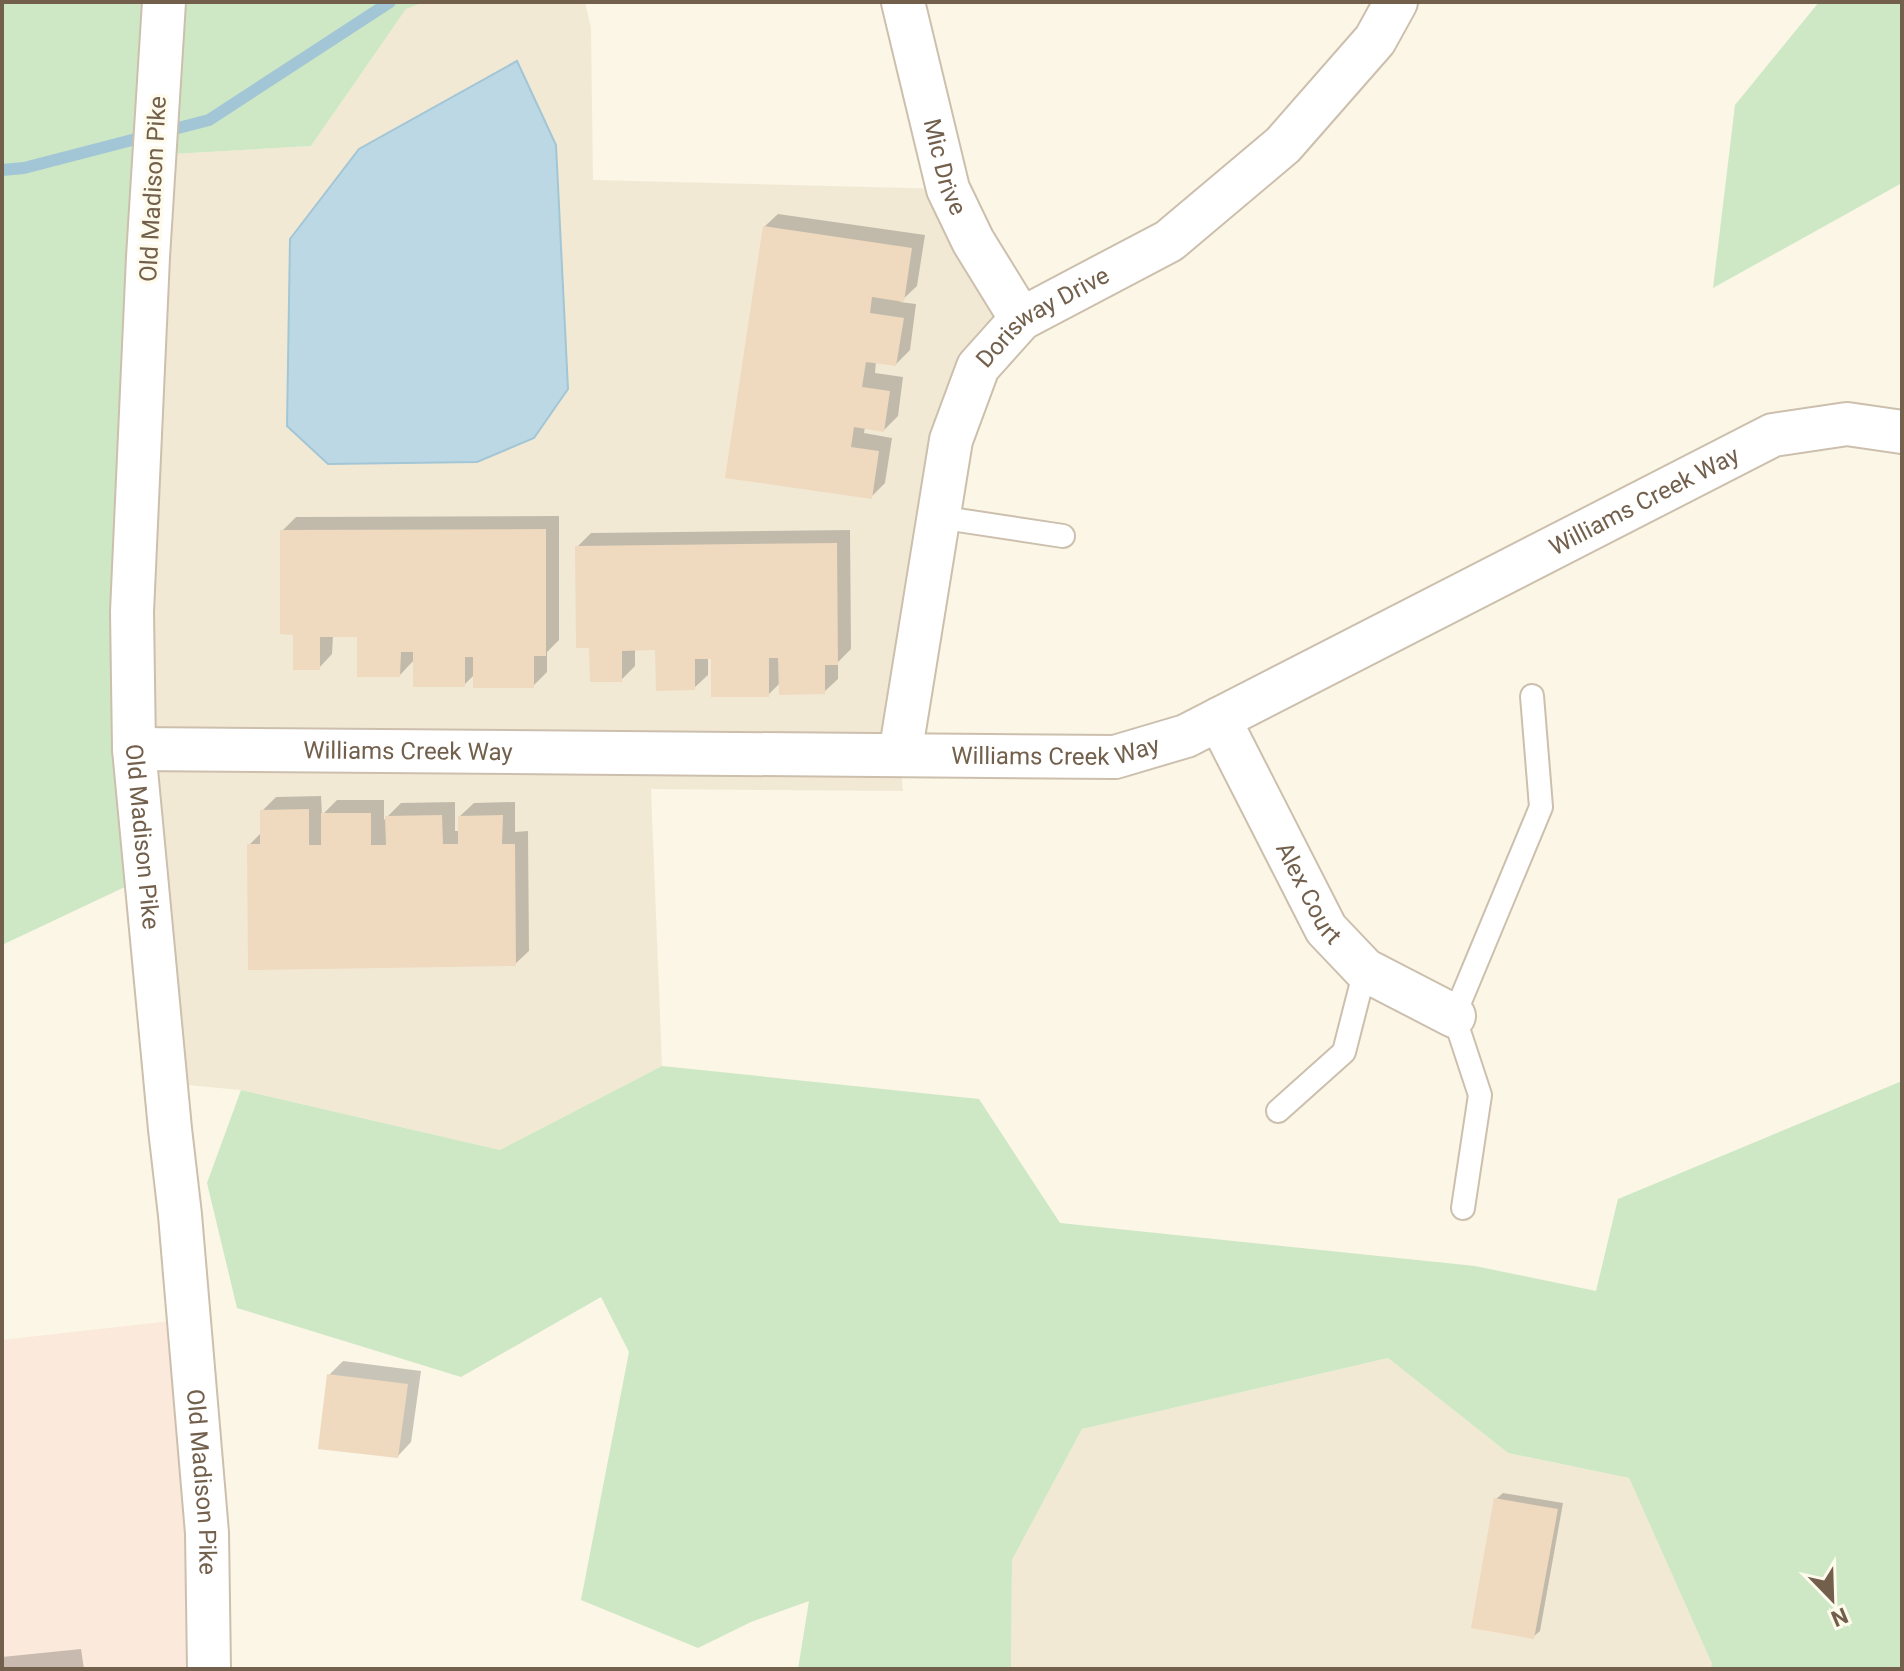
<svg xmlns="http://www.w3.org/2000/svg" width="1904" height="1671" font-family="Roboto,sans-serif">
<rect width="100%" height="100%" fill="#fbf6e6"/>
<g fill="#f2e9d5">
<polygon points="425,2 585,2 591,28 593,180 948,189 1021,319 978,367 900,755 903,791 651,789 662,1066 500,1150 241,1090 166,1083 134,749 155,155 311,146 406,9"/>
<polygon points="1388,1358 1508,1453 1629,1478 1712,1664 1710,1669 1011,1669 1012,1560 1082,1429"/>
</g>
<polygon fill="#fbe9db" points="189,1319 209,1669 2,1669 2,1340"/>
<g fill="#cee8c5">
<polygon points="2,2 425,2 406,9 311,146 155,155 146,877 2,945"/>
<polygon points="1819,2 1902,2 1902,183 1713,288 1735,105"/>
<polygon points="662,1066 979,1099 1060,1223 1475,1266 1596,1291 1618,1199 1902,1081 1902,1669 1710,1669 1712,1664 1629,1478 1508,1453 1388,1358 1082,1429 1012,1560 1011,1669 798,1669 809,1601 751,1622 698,1648 581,1600 629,1352 601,1297 461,1377 237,1308 207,1183 241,1090 500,1150"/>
</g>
<polygon fill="#bcd8e4" stroke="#a2c6d5" stroke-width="2" points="517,61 556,145 568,389 534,438 477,462 328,464 287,426 290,239 359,149"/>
<g fill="#0003">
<polygon points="778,214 925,235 917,286 900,302 916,304 910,350 896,364 876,361 875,373 903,377 898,416 884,430 865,427 864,433 892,438 885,483 871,497 727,476 764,227"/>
<polygon points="559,516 559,640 547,652 547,672 533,686 475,674 464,685 415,659 400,675 359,635 333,635 332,654 319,668 295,633 282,531 296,517"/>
<polygon points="850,530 851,649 838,662 838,679 824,692 780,683 768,695 713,657 708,657 708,675 694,688 657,648 635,648 635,666 621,680 591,646 577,547 591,533"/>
<polygon points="321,796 322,815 337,800 384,800 384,820 401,803 455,802 455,831 460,831 460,816 474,803 515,802 515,832 528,831 529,951 515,964 249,845 262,832 262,811 276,797"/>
<polygon points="343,1361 421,1371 411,1442 398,1456 329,1375"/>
<polygon points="1503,1493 1563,1503 1540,1631 1533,1637 1496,1499"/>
<polygon points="81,1649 84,1669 2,1669 2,1657"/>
</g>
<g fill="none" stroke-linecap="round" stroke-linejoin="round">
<polyline stroke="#a2c6d5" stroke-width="12" points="2,170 24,168 209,120 390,2"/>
</g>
<g fill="#efd9bf">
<polygon points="763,226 912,248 904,302 872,297 870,313 904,318 896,366 866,362 862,387 890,391 884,432 854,427 851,447 879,451 872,499 725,478"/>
<polygon points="546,529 546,656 534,656 534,688 473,688 473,657 465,657 465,687 413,687 413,652 401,652 400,677 357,677 357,637 320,637 320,670 293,670 293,635 280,634 280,530"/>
<polygon points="837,543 838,665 825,665 825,694 779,695 778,658 769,658 769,697 711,697 711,659 695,659 695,690 656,691 655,650 622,651 622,682 590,682 589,648 576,648 575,546"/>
<polygon points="309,809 309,845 321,845 321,813 371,813 371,845 386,845 385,816 442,815 443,844 458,844 458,816 503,815 502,844 515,844 516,966 248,970 247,844 260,844 260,810"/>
<polygon points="327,1374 408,1384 398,1458 318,1449"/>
<polygon points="1494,1498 1558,1509 1534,1639 1471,1628"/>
</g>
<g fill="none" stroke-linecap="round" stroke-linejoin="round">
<defs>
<g id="lane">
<polyline points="938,517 1063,536"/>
<polyline points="1278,1111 1344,1052 1365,970"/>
<polyline points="1463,1208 1480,1095 1454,1016 1541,807 1532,696"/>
</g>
<g id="street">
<path id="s1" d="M 164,2 L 148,257 L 132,612 L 134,749 L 170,1129 L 180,1215 L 207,1533 L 209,1669"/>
<path id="s2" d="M 903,2 L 948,189 L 973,241 L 1021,319"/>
<path id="s3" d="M 1219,719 L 1326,929 L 1365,970 L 1454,1016"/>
<path id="s4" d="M 134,749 L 1115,757 L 1186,736 L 1773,435 L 1847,424 L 1902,432"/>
<path id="s5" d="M 900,755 L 951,440 L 978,367 L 1021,319 L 1169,241 L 1283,145 L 1375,40 L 1396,2"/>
</g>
</defs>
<use href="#lane" stroke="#ccbfad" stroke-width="26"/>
<use href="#street" stroke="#ccbfad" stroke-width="46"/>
<use href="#lane" stroke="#fff" stroke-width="22"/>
<use href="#street" stroke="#fff" stroke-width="42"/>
</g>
<g text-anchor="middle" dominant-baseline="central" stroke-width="7" stroke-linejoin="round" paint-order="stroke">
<g font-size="24" fill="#73604c" stroke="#fefaec">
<text stroke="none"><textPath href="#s2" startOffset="170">Mic Drive</textPath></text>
<text transform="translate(153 189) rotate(-87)">Old Madison Pike</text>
<text stroke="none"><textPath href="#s5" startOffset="480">Dorisway Drive</textPath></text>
<text stroke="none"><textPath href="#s4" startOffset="1570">Williams Creek Way</textPath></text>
<text stroke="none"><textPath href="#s4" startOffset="922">Williams Creek Way</textPath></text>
<text stroke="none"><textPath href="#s4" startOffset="274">Williams Creek Way</textPath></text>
<text stroke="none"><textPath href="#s1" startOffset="836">Old Madison Pike</textPath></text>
<text stroke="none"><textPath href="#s3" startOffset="196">Alex Court</textPath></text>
<text stroke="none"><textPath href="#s1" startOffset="1484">Old Madison Pike</textPath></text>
</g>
</g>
<rect width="1904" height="1671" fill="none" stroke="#73604c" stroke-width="8"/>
<g transform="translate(1832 1599) rotate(157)" stroke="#fefaec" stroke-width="6" paint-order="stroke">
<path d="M0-6L14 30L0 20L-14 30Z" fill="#73604c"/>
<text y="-12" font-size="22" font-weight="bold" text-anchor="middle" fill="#73604c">N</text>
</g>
</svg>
